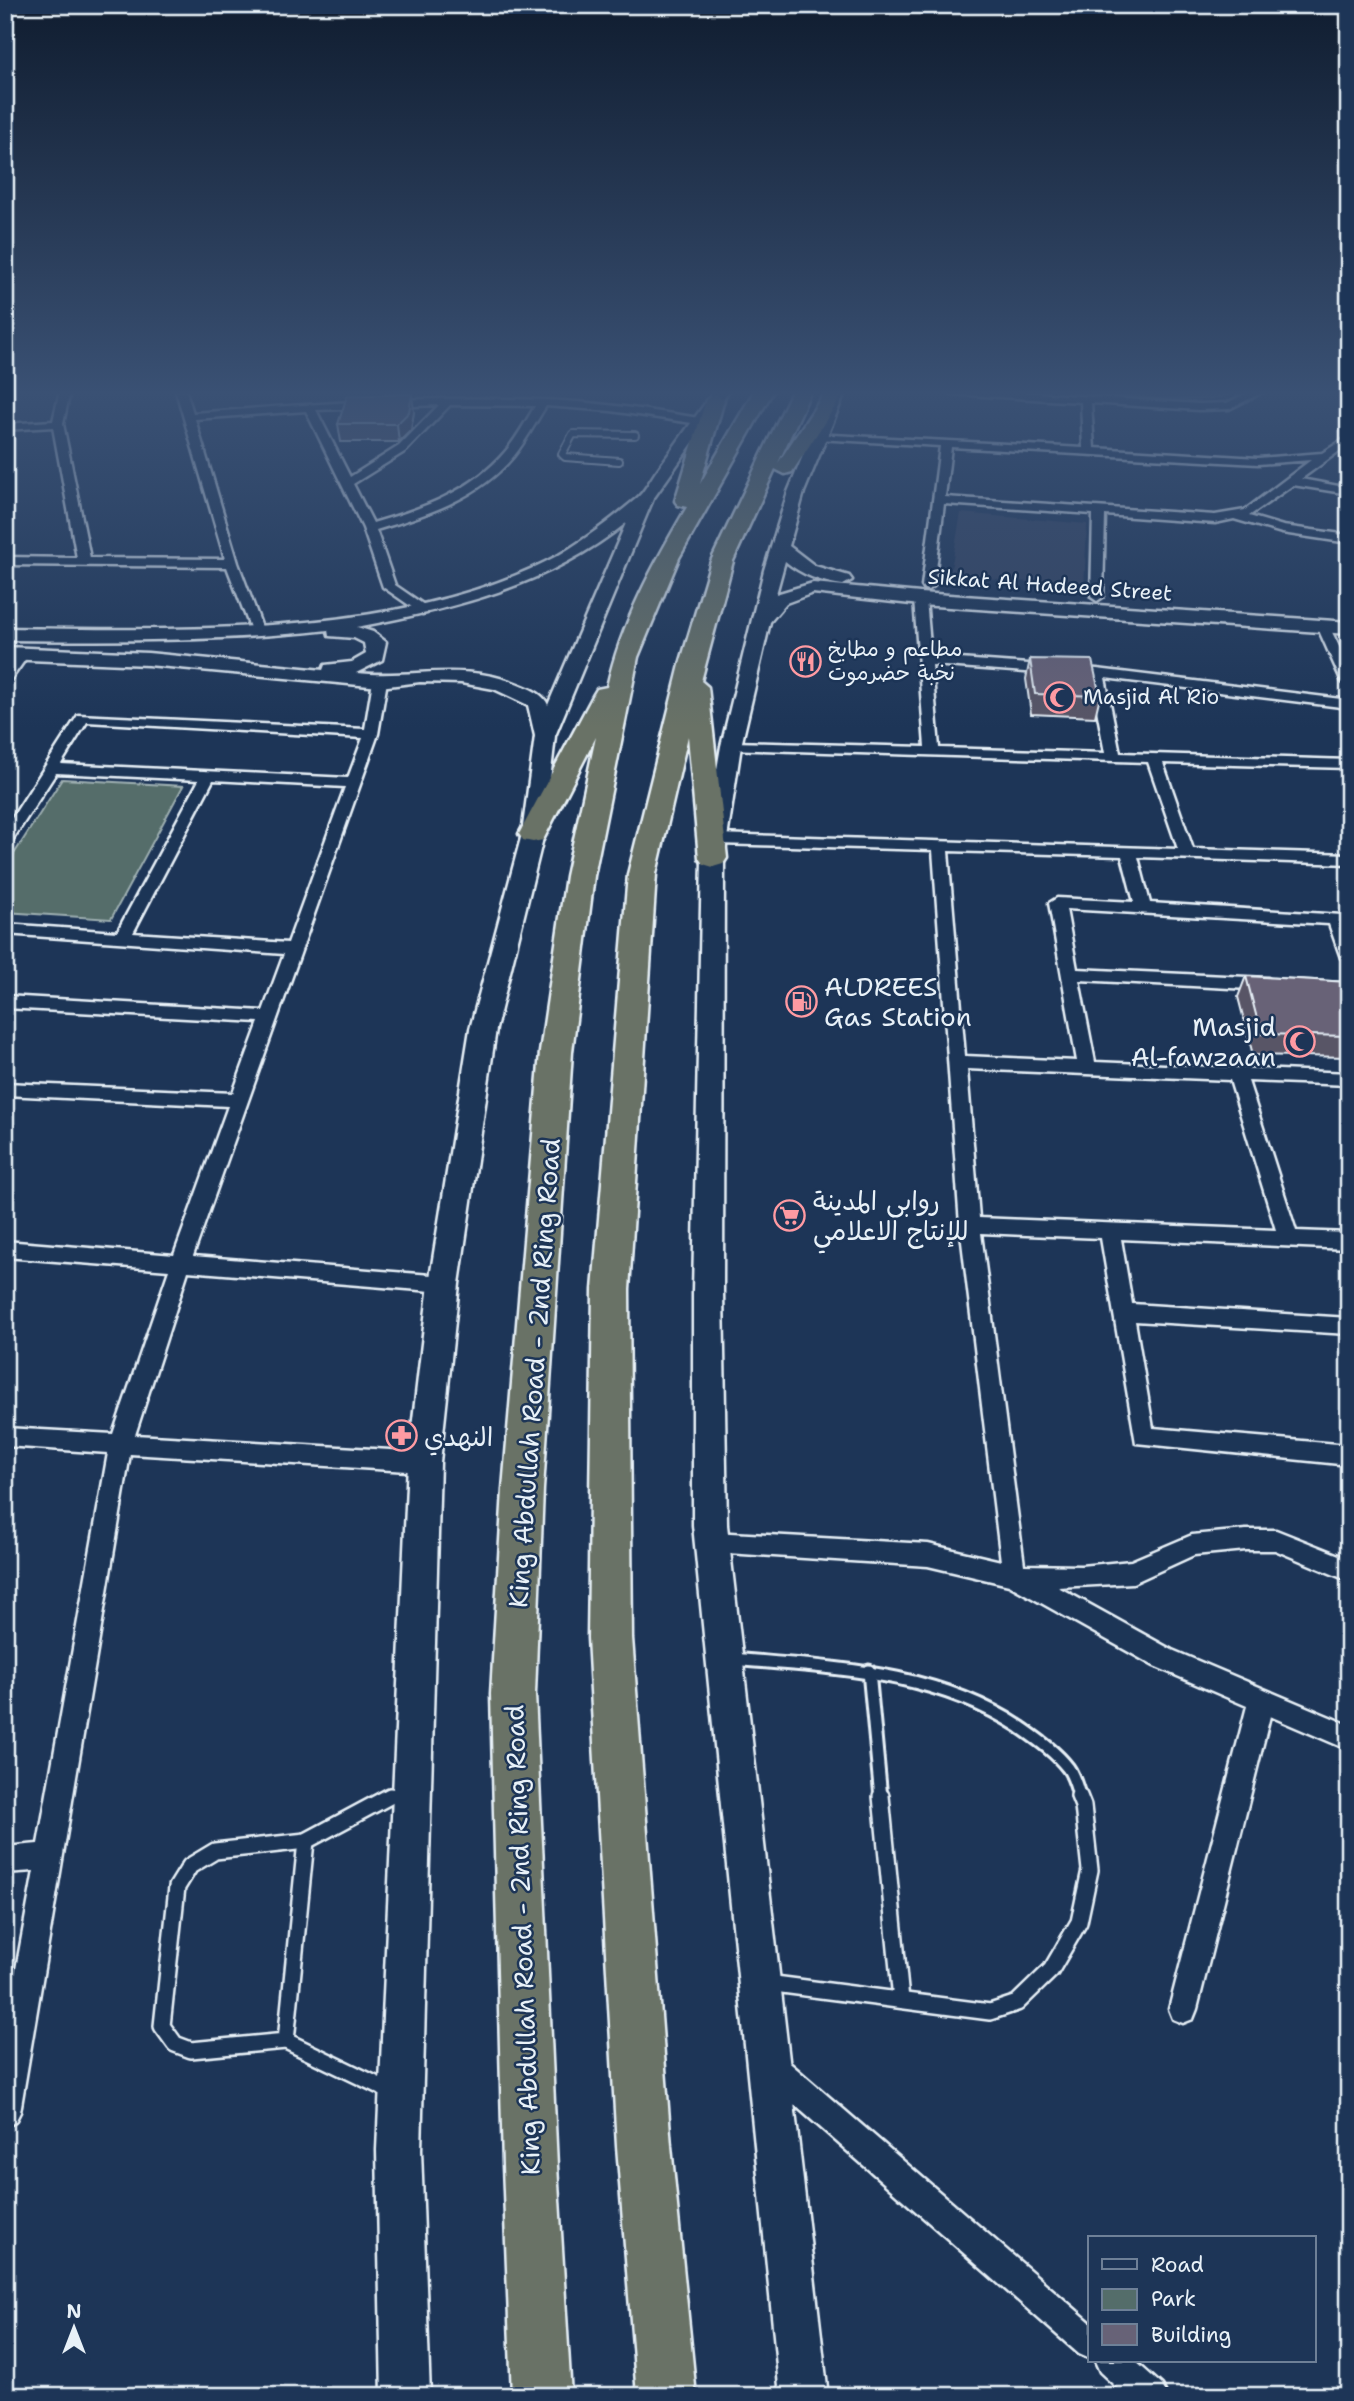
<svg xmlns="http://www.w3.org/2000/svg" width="1354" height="2401" font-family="'Shantell Sans','Playpen Sans Arabic',sans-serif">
<rect width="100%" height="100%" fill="#1d3557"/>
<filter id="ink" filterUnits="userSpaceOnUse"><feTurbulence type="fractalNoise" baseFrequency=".0143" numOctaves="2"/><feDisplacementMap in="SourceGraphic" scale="14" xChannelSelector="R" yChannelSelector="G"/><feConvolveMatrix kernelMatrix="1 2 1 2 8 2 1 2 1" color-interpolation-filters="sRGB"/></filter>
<g filter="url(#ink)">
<polygon fill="#334261" points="961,513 1087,524 1084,587 950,575"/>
<g fill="#546d6a" stroke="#9eafb1" stroke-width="2">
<path d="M 1081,391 L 1236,391 C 1211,408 1115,394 1081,391 Z"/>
<polygon points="62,779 183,786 111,919 5,912 5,868"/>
</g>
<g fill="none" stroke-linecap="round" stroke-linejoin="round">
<defs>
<polyline id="lane-far2" points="619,461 565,457 562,454 573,434 635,435"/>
<g id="lane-far1">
<path d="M 732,1659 C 832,1668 933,1670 1020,1727 C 1037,1739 1055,1751 1068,1768 C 1074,1776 1077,1789 1080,1798"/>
<polyline points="869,1671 881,1798"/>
<polyline points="387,1798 402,1790"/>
</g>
<g id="lane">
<polyline points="390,1796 306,1841 215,1851 190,1866 177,1887 162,2026 175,2044 191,2050 286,2041 392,2092"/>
<polyline points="881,1796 901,2000"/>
<polyline points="767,1983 990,2012 1017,2003 1051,1970 1079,1922 1090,1870 1083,1806 1079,1796"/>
<polyline points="286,2041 306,1841"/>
</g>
<g id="street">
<path d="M 60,391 L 70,391 L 63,424 L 90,558 L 225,559 L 176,391 L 186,391 L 193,413 C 310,404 427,395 545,400 C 597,402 648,410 699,418 L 704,421 L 699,424 L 611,411 L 546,406 C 535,423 526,441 513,457 C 478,499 426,515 376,530 L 395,585 L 427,607 L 427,613 L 422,614 L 383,587 L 363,528 L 306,411 L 195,419 L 238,563 L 263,630 L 257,634 L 251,630 L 227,567 L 5,565 L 5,557 L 77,558 L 53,427 L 5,430 L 5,424 L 53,421 ZM 439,405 L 399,446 L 350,477 L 316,410 ZM 450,405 L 535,406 C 526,421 517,438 505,452 C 471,492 421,509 373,523 L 353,484 L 406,451 Z"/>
<path d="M 947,391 L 1006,391 L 1199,404 L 1227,403 L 1251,391 L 1265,391 L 1229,409 L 1199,410 L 1091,403 L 1094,448 L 1258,458 L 1322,453 L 1349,436 L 1349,444 L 1301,479 L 1349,488 L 1349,494 L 1293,485 L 1249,516 L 1283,526 L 1349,535 L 1349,543 L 1282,533 L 1234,519 L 1215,523 L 1105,515 L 1103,597 L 1097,601 L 1091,597 L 1093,514 L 944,504 L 934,586 L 928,590 L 924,589 L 922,586 L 940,446 L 817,439 L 813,438 L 813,434 L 1083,448 L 1081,402 L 952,394 ZM 951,447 L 1258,464 L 1311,460 L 1245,510 L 1215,515 L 945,497 Z"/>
<path d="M 920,595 L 926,599 L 931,657 L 1097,669 L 1349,700 L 1349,708 L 1105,678 L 1120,753 L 1349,760 L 1349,768 L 1163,763 L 1193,849 L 1349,854 L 1349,864 L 1138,857 L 1150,903 L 1342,915 L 1349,933 L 1349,963 L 1341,958 L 1329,924 L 1066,909 L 1077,969 L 1268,978 L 1276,984 L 1268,990 L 1079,980 L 1095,1062 L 1349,1073 L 1349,1085 L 1248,1081 L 1296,1231 L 1349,1233 L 1349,1249 L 1121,1239 L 1132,1304 L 1349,1318 L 1349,1334 L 1135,1321 L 1153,1428 L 1349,1445 L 1349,1465 L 1136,1443 L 1101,1238 L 981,1233 L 1024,1565 L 1081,1566 L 1131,1561 L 1192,1535 L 1246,1530 L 1276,1530 L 1349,1559 L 1349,1581 L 1275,1550 L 1246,1550 L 1194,1555 L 1133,1583 L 1058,1587 L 1172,1650 L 1349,1725 L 1349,1750 L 1270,1716 L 1197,2009 L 1193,2019 L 1183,2023 L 1173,2019 L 1169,2009 L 1247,1706 L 1154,1666 L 1009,1585 L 928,1566 L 712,1552 L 704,1549 L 700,1542 L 704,1535 L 712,1532 L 928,1544 L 1001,1561 L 960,1225 L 933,850 L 716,844 L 708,839 L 716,834 L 1178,849 L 1148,762 L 726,749 L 724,746 L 731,742 L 925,747 L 914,599 ZM 932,665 L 1091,677 L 1105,753 L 939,748 ZM 948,851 L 1122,856 L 1134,902 L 1057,898 L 1049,903 L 1077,1061 L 965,1056 ZM 967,1069 L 1230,1080 L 1276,1230 L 979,1218 Z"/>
<polygon points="1323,622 1329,626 1349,667 1349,686 1342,682 1317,626"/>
<polygon points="22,650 29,654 10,681 5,682 5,668 17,651"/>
<path d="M 380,677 L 387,681 L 378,734 L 193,1256 L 444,1276 L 451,1278 L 454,1284 L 451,1290 L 444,1292 L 188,1271 L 135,1435 L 424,1452 L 432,1455 L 435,1462 L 432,1469 L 424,1472 L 130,1454 L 20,2112 L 15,2122 L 5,2127 L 5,2029 L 34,1871 L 5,1873 L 5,1847 L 38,1844 L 108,1453 L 5,1446 L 5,1428 L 113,1434 L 169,1270 L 5,1257 L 5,1241 L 174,1255 L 228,1106 L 5,1095 L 5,1083 L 233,1093 L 259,1022 L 5,1008 L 5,996 L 263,1011 L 284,954 L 5,934 L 5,924 L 117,932 L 199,780 L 56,773 L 10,844 L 5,846 L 5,829 L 78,715 L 365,729 L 373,681 ZM 87,722 L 363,738 L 348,778 L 61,764 ZM 213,780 L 345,787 L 288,943 L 133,933 Z"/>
<polygon points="774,2054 784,2058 1090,2322 1090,2359 1079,2354 764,2078 760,2068 764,2058"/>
<polygon points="1095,2361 1135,2361 1162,2385 1167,2396 1126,2396 1100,2372"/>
</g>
<g id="secondary">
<path d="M 714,391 L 729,391 L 653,499 L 555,736 L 544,834 L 496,1029 L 459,1284 L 440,1462 L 421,2150 L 430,2396 L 382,2396 L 377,2150 L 408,1462 L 429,1284 L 470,1029 L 522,834 L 535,736 L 528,705 L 494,689 L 461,683 L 420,682 L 380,687 L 148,665 L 5,659 L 5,647 L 148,653 L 323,670 L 325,665 L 352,662 L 366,654 L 364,643 L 354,638 L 329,636 L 328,630 C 221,642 113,641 5,640 L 5,628 C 177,630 404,639 559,555 C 586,539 612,519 636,499 C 645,492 651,478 658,469 C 677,443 695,417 714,391 ZM 626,523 L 548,705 C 544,695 533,690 523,686 C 461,660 418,679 356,673 L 382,660 L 386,642 L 373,632 L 357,627 C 453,609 548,586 626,523 Z"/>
<path d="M 832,391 L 841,392 L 844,395 L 804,492 L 789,546 L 815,566 L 849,576 L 852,580 L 843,585 C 821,582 802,575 785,561 L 776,594 L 813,583 L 920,593 L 1349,622 L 1349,634 L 920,605 L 813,593 L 786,603 L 770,622 L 741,746 L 724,858 L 723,1292 L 727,1525 L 828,2396 L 780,2396 L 693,1525 L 693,1292 L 702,858 L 721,746 L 764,570 L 788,492 L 828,395 Z"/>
</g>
<g id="highway">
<path d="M 754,391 L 773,391 L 679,558 L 638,657 L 594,876 L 572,1052 L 543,1489 L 535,1694 L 557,2166 L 571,2396 L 512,2396 L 503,2166 L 491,1694 L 503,1489 L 540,1052 L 566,876 L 596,737 L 543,840 L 533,842 L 523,840 L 519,834 L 594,694 L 597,689 L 607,687 C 621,623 654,563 687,507 L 678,505 L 675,501 L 706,400 L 715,394 L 724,400 L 700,484 Z"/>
<polygon points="792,391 811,391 778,463 826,391 845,391 792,472 785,474 775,469 733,561 701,681 708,687 727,858 723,864 713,867 703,864 699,858 688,736 656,874 629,1290 632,1638 671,2146 696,2396 637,2396 617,2146 588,1638 593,1290 628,874 681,661 711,561"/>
</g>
</defs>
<use href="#lane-far2" stroke="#e8f1f8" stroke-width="10"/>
<use href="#lane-far1" stroke="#e8f1f8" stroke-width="17"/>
<use href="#lane" stroke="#e8f1f8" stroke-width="20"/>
<use href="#street" stroke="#e8f1f8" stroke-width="5"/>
<use href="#secondary" stroke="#e8f1f8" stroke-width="5"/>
<use href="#highway" stroke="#e8f1f8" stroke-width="5"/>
<use href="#lane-far2" stroke="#1d3557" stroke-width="6"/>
<use href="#lane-far1" stroke="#1d3557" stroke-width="11"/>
<use href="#lane" stroke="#1d3557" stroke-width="15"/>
<use href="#street" fill="#1d3557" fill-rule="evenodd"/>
<use href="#secondary" fill="#1d3557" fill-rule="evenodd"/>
<use href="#highway" fill="#697266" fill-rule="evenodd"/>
</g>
<g fill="#595466" stroke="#e8f1f8" stroke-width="2">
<polygon points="414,412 411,430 399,442 341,442 338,424"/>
<polygon points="1030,659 1100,696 1095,717 1031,714 1026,679"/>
<polygon points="1246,976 1349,982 1349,1057 1253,1055 1238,997"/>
</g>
<g fill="#484553" stroke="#e8f1f8" stroke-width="2">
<polygon points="412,394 414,412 411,430 399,442 397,424"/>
<polygon points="7,419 13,437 5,446 5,421"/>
</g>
<g fill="#676277" stroke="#e8f1f8" stroke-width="2">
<polygon points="412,394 409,412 397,424 338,424 347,396"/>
<polygon points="1030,659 1092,660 1100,696 1035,694"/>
<polygon points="1246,976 1349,982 1349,1036 1261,1034"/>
</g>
</g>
<linearGradient id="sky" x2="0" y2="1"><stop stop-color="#101d30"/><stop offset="0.54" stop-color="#3a5174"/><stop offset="1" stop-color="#3a5174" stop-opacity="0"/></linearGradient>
<rect width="1354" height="728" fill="url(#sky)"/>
<defs>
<symbol id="restaurant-ring" viewBox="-11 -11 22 22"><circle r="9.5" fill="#1d3557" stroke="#ff9aa2" stroke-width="1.5"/><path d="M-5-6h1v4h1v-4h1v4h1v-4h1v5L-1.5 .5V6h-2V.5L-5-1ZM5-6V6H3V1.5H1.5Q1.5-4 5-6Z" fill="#ff9aa2"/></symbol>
<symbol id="mosque-ring" viewBox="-11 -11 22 22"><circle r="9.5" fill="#1d3557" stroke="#ff9aa2" stroke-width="1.5"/><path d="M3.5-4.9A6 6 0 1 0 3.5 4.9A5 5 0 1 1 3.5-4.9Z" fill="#ff9aa2"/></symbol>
<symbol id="fuel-ring" viewBox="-11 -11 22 22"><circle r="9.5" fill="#1d3557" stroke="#ff9aa2" stroke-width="1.5"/><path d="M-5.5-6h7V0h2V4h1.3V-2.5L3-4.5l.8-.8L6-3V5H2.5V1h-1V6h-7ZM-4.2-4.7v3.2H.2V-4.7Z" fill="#ff9aa2"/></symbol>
<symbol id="supermarket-ring" viewBox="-11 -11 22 22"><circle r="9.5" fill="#1d3557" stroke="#ff9aa2" stroke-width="1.5"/><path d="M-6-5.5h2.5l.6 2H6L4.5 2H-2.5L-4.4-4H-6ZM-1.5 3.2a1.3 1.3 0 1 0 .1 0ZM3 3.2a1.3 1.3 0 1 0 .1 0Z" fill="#ff9aa2"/></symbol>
<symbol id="pharmacy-ring" viewBox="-11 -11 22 22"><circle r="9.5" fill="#1d3557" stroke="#ff9aa2" stroke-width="1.5"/><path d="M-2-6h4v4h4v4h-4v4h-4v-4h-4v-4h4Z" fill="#ff9aa2"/></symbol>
</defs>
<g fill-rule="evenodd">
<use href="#restaurant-ring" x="788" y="644" width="35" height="35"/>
<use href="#mosque-ring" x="1042" y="680" width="35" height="35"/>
<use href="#fuel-ring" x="784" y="984" width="35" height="35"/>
<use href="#mosque-ring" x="1282" y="1024" width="35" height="35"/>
<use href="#supermarket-ring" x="772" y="1198" width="35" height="35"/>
<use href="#pharmacy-ring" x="384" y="1418" width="35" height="35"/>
</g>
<g text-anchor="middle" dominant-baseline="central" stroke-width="5" stroke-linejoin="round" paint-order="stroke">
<g font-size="21" fill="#e8f1f8" stroke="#1d3557">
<text transform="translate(1050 585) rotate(4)">Sikkat Al Hadeed Street</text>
</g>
<g font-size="21" fill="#e8f1f8" stroke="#1d3557" text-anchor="start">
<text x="828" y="649">مطاعم و مطابخ<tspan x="828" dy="24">نخبة حضرموت</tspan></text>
<text x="1083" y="697">Masjid Al Rio</text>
</g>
<g font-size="26" fill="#e8f1f8" stroke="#1d3557" text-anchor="start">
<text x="824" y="986">ALDREES<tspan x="824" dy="30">Gas Station</tspan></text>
<text x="1276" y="1026" text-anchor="end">Masjid<tspan x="1276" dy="30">Al-fawzaan</tspan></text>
<text x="813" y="1200">روابي المدينة<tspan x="813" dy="30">للإنتاج الاعلامي</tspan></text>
<text x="424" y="1436">النهدي</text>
</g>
<g font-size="26" fill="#e8f1f8" stroke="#1d3557">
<text transform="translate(534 1373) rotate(-86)">King Abdullah Road - 2nd Ring Road</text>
<text transform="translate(522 1940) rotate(-92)">King Abdullah Road - 2nd Ring Road</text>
</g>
</g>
<rect width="1354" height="2401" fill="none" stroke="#1d3557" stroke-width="28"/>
<rect x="14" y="14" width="1326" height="2373" fill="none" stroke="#e8f1f8" stroke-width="2.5" filter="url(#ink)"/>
<rect x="1088" y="2236" width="228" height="126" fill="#1d3557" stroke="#6e8097" stroke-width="2"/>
<rect x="1102" y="2259" width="35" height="10" fill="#1d3557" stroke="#6e8097" stroke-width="2"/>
<text x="1151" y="2272" font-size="21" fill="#e8f1f8">Road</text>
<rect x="1102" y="2289" width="35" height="21" fill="#546d6a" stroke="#6e8097" stroke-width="2"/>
<text x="1151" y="2306" font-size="21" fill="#e8f1f8">Park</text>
<rect x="1102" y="2324" width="35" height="21" fill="#676277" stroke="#6e8097" stroke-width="2"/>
<text x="1151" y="2342" font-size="21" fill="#e8f1f8">Building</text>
<g transform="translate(74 2328)" stroke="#1d3557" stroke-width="5" paint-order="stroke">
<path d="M0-5L12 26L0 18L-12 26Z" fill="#e8f1f8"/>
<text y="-10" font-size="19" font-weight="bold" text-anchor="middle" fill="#e8f1f8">N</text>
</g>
</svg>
